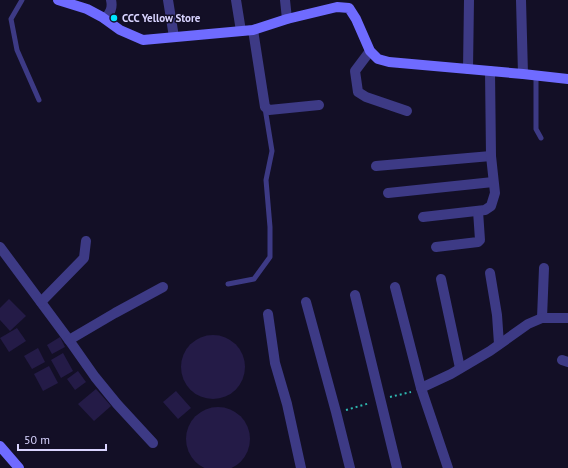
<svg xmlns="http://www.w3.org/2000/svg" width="568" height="468" font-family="'PT Sans',sans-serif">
<rect width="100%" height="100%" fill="#130f26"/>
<g fill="#241b47">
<polygon points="9,299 26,316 10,331 0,320 0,308"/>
<polygon points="17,328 26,341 9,352 0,338"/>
<circle cx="213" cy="367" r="32"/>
<polygon points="60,337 65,347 52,354 47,345"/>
<polygon points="38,348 45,362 32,369 24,356"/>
<polygon points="63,353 73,371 61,378 51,360"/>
<polygon points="49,366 58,383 43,391 34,374"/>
<polygon points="78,371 86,382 75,390 67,379"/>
<polygon points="96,389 111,406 94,421 78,404"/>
<polygon points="176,391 191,408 178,419 163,402"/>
<circle cx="218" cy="439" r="32"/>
</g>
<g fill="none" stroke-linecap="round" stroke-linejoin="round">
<g stroke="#2fb8b0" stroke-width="2" stroke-dasharray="2 3" stroke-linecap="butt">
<polyline points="390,397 411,392"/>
<polyline points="346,410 370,403"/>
</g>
<g stroke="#3d3a85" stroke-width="5">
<polyline points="22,0 11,19 17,50 39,100"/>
<polyline points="536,75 536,129 541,138"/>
<polyline points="228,284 254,279 270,257 270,227 266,180 272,151 265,108"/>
</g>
<g stroke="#3d3a85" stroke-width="10">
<polyline points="168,0 174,37"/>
<polyline points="236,0 241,31"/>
<polyline points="285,0 287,19"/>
<polyline points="521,0 523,74"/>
<path d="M 105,19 C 110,13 113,8 111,0"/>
<polyline points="253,30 265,107 269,110 319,105"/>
<polyline points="370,51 355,71 358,92 366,97 407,111"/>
<polyline points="468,69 469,0"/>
<polyline points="376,166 491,156"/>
<polyline points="388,193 493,182"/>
<polyline points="423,217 485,210 491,206 495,193 491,156 490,71"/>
<polyline points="0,247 69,340 95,377 117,404 153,443"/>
<polyline points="436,247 478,242 480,240 478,211"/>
<polyline points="490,273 497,315 499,344"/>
<polyline points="441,279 460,368"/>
<polyline points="395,287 421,388 448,468"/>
<polyline points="355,295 397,468"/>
<polyline points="41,302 84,258 86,241"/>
<polyline points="306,302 336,412 350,468"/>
<polyline points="268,314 275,363 287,404 301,468"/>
<polyline points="542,318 544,268"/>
<polyline points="69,340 115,313 163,287"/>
<polyline points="562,360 568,362"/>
<polyline points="421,388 451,374 490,351 528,324 542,318 568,318"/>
</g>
<g stroke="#6f6bff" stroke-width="10">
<polyline points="58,0 87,9 102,17 120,30 143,40 253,30 287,19 337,7 349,8 356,19 370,51 378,59 389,62 523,74 568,79"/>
<polyline points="0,446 19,468"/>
</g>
</g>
<circle fill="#00e5ff" stroke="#130f26" stroke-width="1.5" cx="114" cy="18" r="4"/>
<g text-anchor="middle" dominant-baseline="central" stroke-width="3" stroke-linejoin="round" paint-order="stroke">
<g font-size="11" font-weight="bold" fill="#d9d4ff" stroke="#130f26" text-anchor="start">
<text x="122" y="18">CCC Yellow Store</text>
</g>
</g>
<path d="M18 444v6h88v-6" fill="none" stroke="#d9d4ff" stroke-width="2"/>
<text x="24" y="444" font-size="12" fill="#d9d4ff" stroke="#130f26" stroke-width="3" paint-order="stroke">50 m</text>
</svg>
